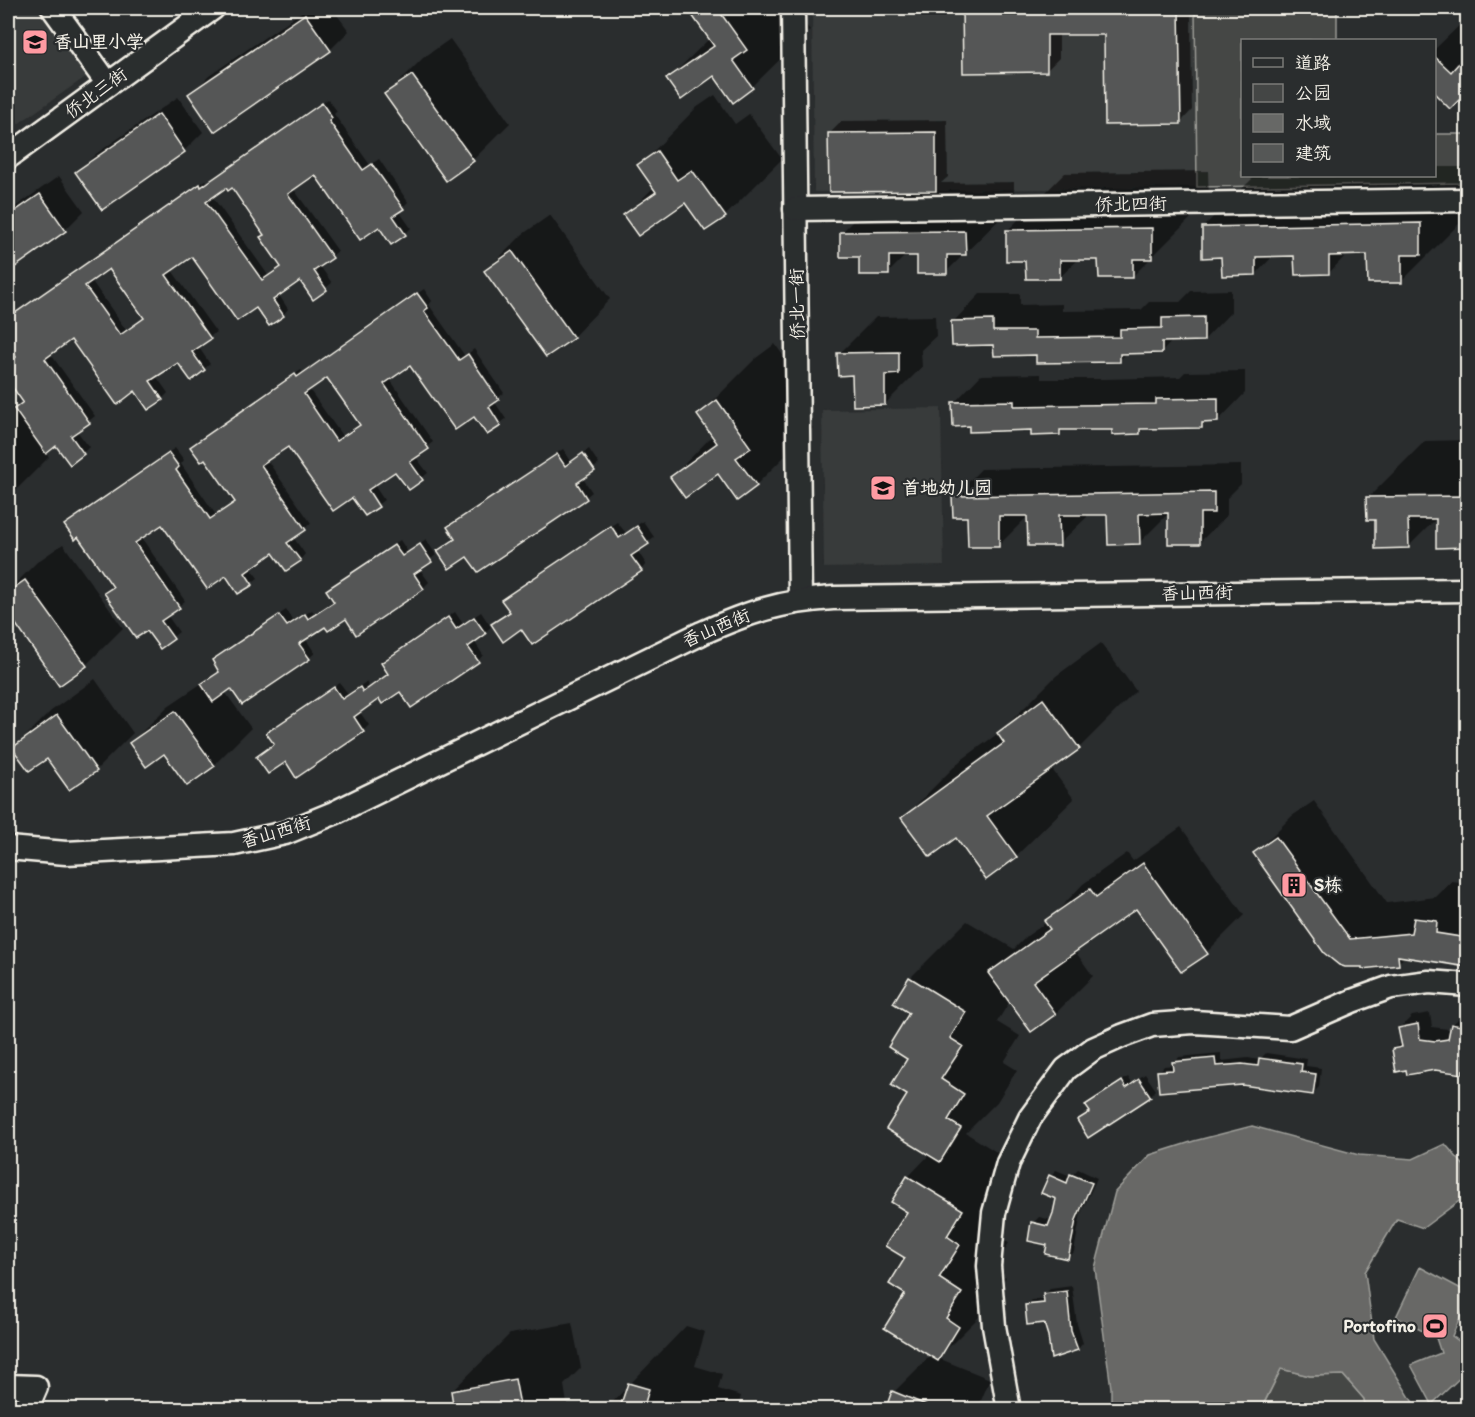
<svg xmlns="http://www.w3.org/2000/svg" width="1475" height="1417" font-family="Itim,'LXGW WenKai TC',sans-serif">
<rect width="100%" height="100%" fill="#2a2d2e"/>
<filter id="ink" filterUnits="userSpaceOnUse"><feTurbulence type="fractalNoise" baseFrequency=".0167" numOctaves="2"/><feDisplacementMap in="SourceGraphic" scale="12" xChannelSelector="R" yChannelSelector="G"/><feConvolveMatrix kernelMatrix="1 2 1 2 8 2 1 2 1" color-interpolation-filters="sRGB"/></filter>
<g filter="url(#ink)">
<g fill="#373a3a">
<polygon points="8,8 38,8 87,76 8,131"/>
<polygon points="812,8 1195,8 1197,187 814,192"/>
<polygon points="941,408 944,566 824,568 822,410"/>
</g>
<g fill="#444645" stroke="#9c9c96" stroke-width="1.5">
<polygon points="1195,8 1337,8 1337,40 1242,40 1242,176 1434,176 1435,134 1467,134 1467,183 1197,187"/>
<polygon points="1281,1369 1310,1376 1343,1375 1364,1399 1366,1409 1261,1410"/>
</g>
<g fill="#676866" stroke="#9f9f9a" stroke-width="1.5">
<polygon points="1252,1126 1359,1155 1413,1159 1445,1144 1467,1169 1467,1195 1423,1228 1397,1219 1365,1272 1374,1339 1417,1409 1366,1409 1364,1399 1343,1375 1310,1376 1281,1369 1261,1409 1111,1409 1111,1388 1095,1268 1115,1192 1150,1155 1194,1141"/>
<polygon points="1420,1267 1467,1292 1467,1302 1452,1336 1467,1347 1467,1371 1432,1404 1411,1365 1441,1353 1436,1338 1396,1317"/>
</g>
<g fill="#0007" fill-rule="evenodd">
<polygon points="307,8 332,8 349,31 330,50 215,130 190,95 209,76"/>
<polygon points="688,8 793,8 810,30 752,87 715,74 668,79 710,38"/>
<polygon points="964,8 1191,8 1192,110 1180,123 1105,33 1059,34 1059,58 1047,70 965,71"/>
<polygon points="1468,17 1468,102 1465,104 1459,97 1434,91 1434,50"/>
<polygon points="450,39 510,123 473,160 386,95 423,58"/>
<polygon points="715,95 735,124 749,114 782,159 725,216 685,201 625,216 654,187 639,166 696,108"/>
<polygon points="178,97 203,132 184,151 102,208 77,172 96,154"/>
<path d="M 328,99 L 337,111 L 334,114 L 370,165 L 379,159 L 408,202 L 399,211 L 411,228 L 405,234 L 379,224 L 315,173 L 293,188 L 338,251 L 320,266 L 332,283 L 313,298 L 300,279 L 279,295 L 288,309 L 283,315 L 257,305 L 193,255 L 171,269 L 216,332 L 198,346 L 210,364 L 204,369 L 178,361 L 156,376 L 168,393 L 162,399 L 136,389 L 72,338 L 50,353 L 95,416 L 77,431 L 89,447 L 83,453 L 57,444 L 45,452 L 49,457 L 8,498 L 8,399 L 15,410 L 24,401 L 8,378 L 8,317 L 206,180 L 208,182 ZM 226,186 L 232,186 L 266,234 L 282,266 L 268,275 L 212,196 ZM 109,267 L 145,317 L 126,330 L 91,280 Z"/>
<polygon points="947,120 948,177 941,183 1014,182 1014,205 946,272 918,254 907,254 888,273 861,255 841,233 884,190 829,134 842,121"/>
<polygon points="1434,167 1468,167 1468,206 1459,215 1459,224 1402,281 1369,254 1347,254 1329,273 1296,255 1274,255 1256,274 1223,256 1203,227 1255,176 1434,176"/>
<polygon points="1208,171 1209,200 1133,276 1100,258 1079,259 1060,277 1027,259 1007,231 1065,173"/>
<polygon points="59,176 84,211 65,230 8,270 8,212"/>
<polygon points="550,215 610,299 573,337 547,355 486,271 523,234"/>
<polygon points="1468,223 1468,251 1466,251 1466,225"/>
<path d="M 424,289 L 432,301 L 429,305 L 465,356 L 474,349 L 504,393 L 494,401 L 506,419 L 487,433 L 475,415 L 410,364 L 389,378 L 433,442 L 415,456 L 428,473 L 409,488 L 396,470 L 374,485 L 384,500 L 365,514 L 352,496 L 288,445 L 267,460 L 311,523 L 293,537 L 305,554 L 300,560 L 273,550 L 250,567 L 258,578 L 239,592 L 226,574 L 162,523 L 141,537 L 185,601 L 167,615 L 179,632 L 160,647 L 147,629 L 106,593 L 114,586 L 72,519 L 175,448 L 184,460 L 181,464 L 216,515 L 236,501 L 198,441 L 301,370 L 303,372 ZM 327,376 L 361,424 L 343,437 L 309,389 Z"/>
<polygon points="1231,290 1231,312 1204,340 1173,340 1162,352 1128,352 1120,360 1037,354 995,344 953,322 980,294 1020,294 1020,305 1062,304 1062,311 1141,310 1149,302 1180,302 1191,291"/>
<polygon points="935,316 936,336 921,350 922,367 885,404 854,374 839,354 876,317"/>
<polygon points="775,344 807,389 794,402 813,428 756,485 718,472 672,477 713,435 699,415 756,358"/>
<polygon points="1245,371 1245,393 1218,421 1207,421 1201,427 1145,427 1140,433 1113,428 1064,428 1059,434 1033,429 971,425 954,403 981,375 1041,374 1041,379 1104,379 1180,377 1185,372"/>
<polygon points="1468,440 1468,546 1437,547 1437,518 1408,547 1376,518 1368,498 1425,441"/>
<polygon points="563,449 571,461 589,449 599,464 582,477 592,492 586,497 478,570 467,554 439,551 456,538 455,522"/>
<polygon points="1241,465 1241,484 1227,498 1227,515 1200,542 1169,513 1139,543 1109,513 1087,513 1087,517 1059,544 1029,515 999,545 968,515 954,497 981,469"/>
<polygon points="643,521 654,537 637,550 646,564 641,570 522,627 493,624 511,610 503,600 509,594 617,522 626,533"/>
<polygon points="426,539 436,555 419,568 429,582 423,588 325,625 305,638 315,653 309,658 232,687 225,692 251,728 214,765 131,743 168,706 220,671 214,660 219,655 286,610 294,622 312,610 315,614 335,601 328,590 334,585 400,540 408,552"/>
<polygon points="63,544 123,628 86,665 60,684 8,611 8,591 37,562"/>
<polygon points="455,612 463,624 481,612 491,627 474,641 483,655 478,661 379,697 359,711 369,725 363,731 286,760 258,757 275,743 268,733 274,727 340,683 348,694 366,682 369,687 389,673 382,663 388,657"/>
<polygon points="1101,643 1136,691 1079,748 1051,768 1074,799 1016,856 903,818 960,761 1000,732 1056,676"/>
<polygon points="95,679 133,733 96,770 14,748 51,711"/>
<path d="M 1314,801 L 1387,903 L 1436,897 L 1452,881 L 1468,883 L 1468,966 L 1406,956 L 1398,963 L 1363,967 L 1255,853 L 1292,816 ZM 1424,918 L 1437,920 L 1434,922 L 1422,920 Z"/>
<polygon points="1181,827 1244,915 1207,952 1182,970 1136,907 1075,951 1093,976 1056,1013 1031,1030 1010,1001 997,1022 1020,1036 1004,1062 1017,1070 997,1102 966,1133 1011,1161 987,1229 1009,1243 993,1269 1006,1277 986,1310 938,1358 990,1379 978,1408 982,1410 886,1410 894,1392 931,1355 907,1257 908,1177 930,1154 909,1094 910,978 967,921 1014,949 1027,936 1047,922 1083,884 1127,853 1133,861"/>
<polygon points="1465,1012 1468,1013 1468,1074 1435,1068 1407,1068 1394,1049 1402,1041 1400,1028 1412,1016 1430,1013 1432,1027 1448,1029 1452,1029 1452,1025"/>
<polygon points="1221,1053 1221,1061 1248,1058 1259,1060 1266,1053 1307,1059 1306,1066 1321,1068 1319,1087 1313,1093 1159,1072 1164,1066 1174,1065 1179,1057"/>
<polygon points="1145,1074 1156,1090 1150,1096 1079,1120 1091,1111 1093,1100 1128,1077 1132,1083"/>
<polygon points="1078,1169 1097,1178 1081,1213 1074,1252 1068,1258 1048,1244 1033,1223 1039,1217 1052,1220 1058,1199 1050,1176 1056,1170 1071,1176"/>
<polygon points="1072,1286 1077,1324 1083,1343 1078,1349 1052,1357 1050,1336 1045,1321 1026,1306 1032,1300 1045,1299 1045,1294 1050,1289"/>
<polygon points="572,1323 581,1368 564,1385 568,1410 456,1410 452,1391 510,1334"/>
<polygon points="686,1326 705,1332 695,1366 722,1374 718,1389 741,1396 737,1410 605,1410"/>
<polygon points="1467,1386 1468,1410 1455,1410"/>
</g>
<g fill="#555756" stroke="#f4f1e8" stroke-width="1.5" fill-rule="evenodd">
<polygon points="687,8 717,8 747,50 733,60 753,88 733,103 714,76 681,100 666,79 714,46"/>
<polygon points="962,8 1179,8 1181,124 1105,125 1104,35 1047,35 1047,72 963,73"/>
<polygon points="305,14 331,51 214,132 188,94"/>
<polygon points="1467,54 1467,108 1459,100 1450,109 1434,93 1434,56 1451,72"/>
<polygon points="412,75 474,161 446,181 384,94"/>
<path d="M 322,103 L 332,118 L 329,121 L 363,170 L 372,164 L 404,209 L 393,216 L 406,235 L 391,245 L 379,227 L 360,240 L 315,175 L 288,194 L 333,258 L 314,271 L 327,290 L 313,300 L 300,281 L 273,300 L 284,316 L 269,326 L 256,308 L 237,321 L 192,257 L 166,275 L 211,339 L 192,352 L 205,370 L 191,381 L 178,363 L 150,381 L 163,400 L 148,410 L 135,391 L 117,405 L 71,340 L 45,359 L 90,423 L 71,436 L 84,454 L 70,465 L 56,446 L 46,454 L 14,409 L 23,402 L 8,381 L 8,363 L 16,357 L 8,344 L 8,318 L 200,184 L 201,187 ZM 226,188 L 228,191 L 232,188 L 264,235 L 260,237 L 281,267 L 262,280 L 206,202 ZM 109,269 L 144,318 L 120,335 L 85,286 Z"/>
<polygon points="159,114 185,152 102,210 75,172"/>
<polygon points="936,132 936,191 829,192 828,133"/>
<polygon points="657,151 677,180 692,170 726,217 705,231 685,203 638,236 623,215 656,192 637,165"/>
<polygon points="40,194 66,231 8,272 8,216"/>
<polygon points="1421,223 1421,255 1402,255 1402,283 1368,283 1367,255 1329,256 1329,274 1295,275 1294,256 1256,257 1256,275 1222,276 1221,257 1202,258 1202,227"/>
<polygon points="1152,228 1152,259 1133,259 1133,278 1099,278 1098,260 1060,260 1060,279 1026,279 1025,261 1006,261 1006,230"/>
<polygon points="965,231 966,255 947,255 947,274 917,274 917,256 889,256 889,275 859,275 859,257 840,257 840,232"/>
<polygon points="512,251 574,338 546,357 484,271"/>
<path d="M 417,293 L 428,308 L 424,311 L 459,360 L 468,354 L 499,400 L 489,407 L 501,426 L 487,435 L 474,417 L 455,430 L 410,366 L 384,384 L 429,449 L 410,462 L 423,480 L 409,490 L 395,472 L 368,490 L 379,507 L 365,516 L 352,498 L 333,511 L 288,447 L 261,465 L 306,530 L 287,543 L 301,561 L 286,571 L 273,553 L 245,573 L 253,585 L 238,594 L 226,576 L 207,589 L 162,525 L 135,543 L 180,608 L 161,621 L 174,639 L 160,649 L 147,631 L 136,638 L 104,593 L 113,587 L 78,537 L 75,540 L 64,525 L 169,453 L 179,467 L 176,470 L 210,519 L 235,502 L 205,459 L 201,462 L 190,447 L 295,374 L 297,377 ZM 327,378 L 360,425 L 336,441 L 304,394 Z"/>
<polygon points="1204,317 1204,341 1162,342 1162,353 1120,354 1120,362 1036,363 1036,355 994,356 993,345 952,346 951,321 993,320 993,331 1035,331 1035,338 1120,337 1120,329 1162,328 1162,318"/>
<polygon points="899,352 899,374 885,375 885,405 853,406 852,375 838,376 837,353"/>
<polygon points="1218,398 1218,422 1202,423 1202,428 1140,429 1140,434 1112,435 1112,430 1060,430 1060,435 1031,436 1031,430 969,432 969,426 953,427 952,402 1014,401 1014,406 1076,405 1156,404 1156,399"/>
<polygon points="717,400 751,448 736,458 757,486 737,501 718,474 685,498 670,477 717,443 697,415"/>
<polygon points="583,453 595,471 577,483 587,499 478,572 467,557 449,569 437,551 455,539 447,527 557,454 565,466"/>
<polygon points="1214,492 1214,513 1200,513 1200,544 1168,544 1168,513 1139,514 1140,544 1108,545 1107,515 1059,515 1060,546 1028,546 1027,516 999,516 999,547 968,547 967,517 953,517 952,496"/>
<polygon points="1467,496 1467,547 1436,548 1436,519 1408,519 1409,548 1375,549 1375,520 1367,520 1366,497"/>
<polygon points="611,526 619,538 637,526 649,544 631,556 642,571 532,645 521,629 503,642 491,624 510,612 501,600"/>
<polygon points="420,544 432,562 414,574 424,589 356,635 346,619 328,631 325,627 299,644 310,659 242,705 231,689 213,702 201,684 219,672 212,660 279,615 287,626 305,614 308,619 334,602 326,590 394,545 402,556"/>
<polygon points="25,580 87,666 59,686 8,613 8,592"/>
<polygon points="448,617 456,629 474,617 486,634 468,647 479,662 411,708 400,692 382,704 379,699 354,717 364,732 296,778 286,762 268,774 256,757 274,744 266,733 334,687 342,699 360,687 363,692 388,674 381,663"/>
<polygon points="1043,699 1080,749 987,816 1017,857 986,880 956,838 930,857 901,818 1004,743 997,733"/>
<polygon points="175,711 215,766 187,786 164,754 146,767 129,743"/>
<polygon points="57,715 97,771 69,790 47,759 29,771 12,748"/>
<polygon points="1276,837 1350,939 1411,933 1414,918 1437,921 1436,933 1467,938 1467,967 1398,956 1399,965 1362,969 1362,967 1345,967 1339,965 1324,953 1253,853"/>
<polygon points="1143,863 1208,954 1181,972 1136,909 1033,982 1056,1014 1031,1032 988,973 1050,929 1044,921 1090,889 1096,897"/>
<polygon points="909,977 966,1012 950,1038 963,1046 941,1079 964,1094 948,1120 961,1128 940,1162 886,1129 907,1095 891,1085 907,1059 888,1047 909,1013 893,1003"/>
<polygon points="1418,1024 1420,1039 1435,1041 1448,1039 1451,1024 1467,1027 1467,1071 1463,1070 1463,1074 1435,1070 1407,1075 1406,1070 1396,1072 1392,1049 1402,1047 1398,1028"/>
<polygon points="1215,1058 1216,1066 1242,1064 1258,1066 1259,1058 1302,1064 1301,1072 1316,1074 1313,1095 1242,1085 1159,1092 1157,1071 1173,1070 1172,1062"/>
<polygon points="1139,1079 1151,1097 1088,1138 1077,1120 1090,1112 1085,1105 1122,1081 1126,1088"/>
<polygon points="1070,1174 1092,1183 1076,1220 1068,1259 1045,1254 1047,1245 1028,1241 1031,1222 1048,1226 1053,1213 1056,1199 1041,1193 1049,1175 1067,1183"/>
<polygon points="907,1176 963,1210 947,1236 960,1245 939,1278 962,1293 946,1318 959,1327 938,1361 884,1328 905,1294 889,1284 905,1258 885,1246 907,1212 891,1202"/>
<polygon points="1067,1291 1071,1331 1078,1350 1051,1359 1048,1336 1044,1323 1027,1325 1025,1305 1044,1303 1043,1294"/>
<polygon points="515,1379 521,1410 454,1410 451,1391"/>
<polygon points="628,1383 649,1389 643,1410 619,1410"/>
<polygon points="892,1391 936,1409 936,1410 885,1410"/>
</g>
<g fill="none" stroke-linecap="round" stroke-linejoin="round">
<defs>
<g id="minor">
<polyline points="53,8 108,84"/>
<polyline points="793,8 800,600"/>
<polyline points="8,157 213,8"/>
<polyline points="795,209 1468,200"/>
<path d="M 8,848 L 66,853 L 234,844 L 285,833 L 334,813 L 702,633 C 749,612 782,601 833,598 L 1468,590"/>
<polyline points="8,1386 36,1387 26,1410"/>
<polyline points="1009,1410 994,1326 989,1266 994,1213 1008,1163 1030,1118 1066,1069 1093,1049 1122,1036 1152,1025 1194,1022 1290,1028 1352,1001 1391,987 1429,982 1468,985"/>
</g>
</defs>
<use href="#minor" stroke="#f4f1e8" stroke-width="27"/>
<use href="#minor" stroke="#2a2d2e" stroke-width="22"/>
</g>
</g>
<defs>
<symbol id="school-square" viewBox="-11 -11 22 22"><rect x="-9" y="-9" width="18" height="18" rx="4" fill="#ff9aa2" stroke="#2a2d2e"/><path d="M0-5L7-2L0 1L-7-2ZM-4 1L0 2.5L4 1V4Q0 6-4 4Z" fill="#111"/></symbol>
<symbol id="building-square" viewBox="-11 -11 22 22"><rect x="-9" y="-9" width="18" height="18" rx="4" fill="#ff9aa2" stroke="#2a2d2e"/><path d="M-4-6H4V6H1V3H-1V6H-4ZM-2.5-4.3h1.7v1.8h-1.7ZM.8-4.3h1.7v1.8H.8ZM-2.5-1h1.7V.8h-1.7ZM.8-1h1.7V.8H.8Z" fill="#111"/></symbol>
<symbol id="stadium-square" viewBox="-11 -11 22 22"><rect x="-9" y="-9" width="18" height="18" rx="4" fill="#ff9aa2" stroke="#2a2d2e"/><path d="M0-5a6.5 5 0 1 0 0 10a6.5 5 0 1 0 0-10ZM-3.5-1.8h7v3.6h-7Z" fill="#111"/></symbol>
</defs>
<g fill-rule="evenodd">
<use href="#school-square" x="20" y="27" width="30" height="30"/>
<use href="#school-square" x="868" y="473" width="30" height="30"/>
<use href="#building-square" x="1279" y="870" width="30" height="30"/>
<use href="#stadium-square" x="1420" y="1311" width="30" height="30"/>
</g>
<g text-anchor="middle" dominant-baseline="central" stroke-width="4.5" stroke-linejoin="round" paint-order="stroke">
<g font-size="18" font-weight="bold" fill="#f4f1e8" stroke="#2a2d2e" text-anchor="start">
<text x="54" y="42">香山里小学</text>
<text x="902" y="488">首地幼儿园</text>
<text x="1314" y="885">S栋</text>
<text x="1416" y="1326" text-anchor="end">Portofino</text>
</g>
<g font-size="18" fill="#f4f1e8" stroke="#2a2d2e">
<text transform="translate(96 93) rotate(-36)">侨北三街</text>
<text transform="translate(1131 204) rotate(-1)">侨北四街</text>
<text transform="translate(797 304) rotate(-91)">侨北一街</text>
<text transform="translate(1197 593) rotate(-1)">香山西街</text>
<text transform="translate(716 628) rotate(-23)">香山西街</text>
<text transform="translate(276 832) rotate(-16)">香山西街</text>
</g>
</g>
<rect width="1475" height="1417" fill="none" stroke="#2a2d2e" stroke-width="30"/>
<rect x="15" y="15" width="1445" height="1387" fill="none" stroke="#f4f1e8" stroke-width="2" filter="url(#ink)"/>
<rect x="1241" y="39" width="195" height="138" fill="#2a2d2e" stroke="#7b7b78" stroke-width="1.5"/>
<rect x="1253" y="58" width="30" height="9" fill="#2a2d2e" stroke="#7b7b78" stroke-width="1.5"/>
<text x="1295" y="69" font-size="18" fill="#f4f1e8">道路</text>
<rect x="1253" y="84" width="30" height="18" fill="#444645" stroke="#7b7b78" stroke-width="1.5"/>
<text x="1295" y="99" font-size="18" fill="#f4f1e8">公园</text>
<rect x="1253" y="114" width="30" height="18" fill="#676866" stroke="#7b7b78" stroke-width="1.5"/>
<text x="1295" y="129" font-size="18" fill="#f4f1e8">水域</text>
<rect x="1253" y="144" width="30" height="18" fill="#555756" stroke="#7b7b78" stroke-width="1.5"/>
<text x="1295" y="159" font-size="18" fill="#f4f1e8">建筑</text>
</svg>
